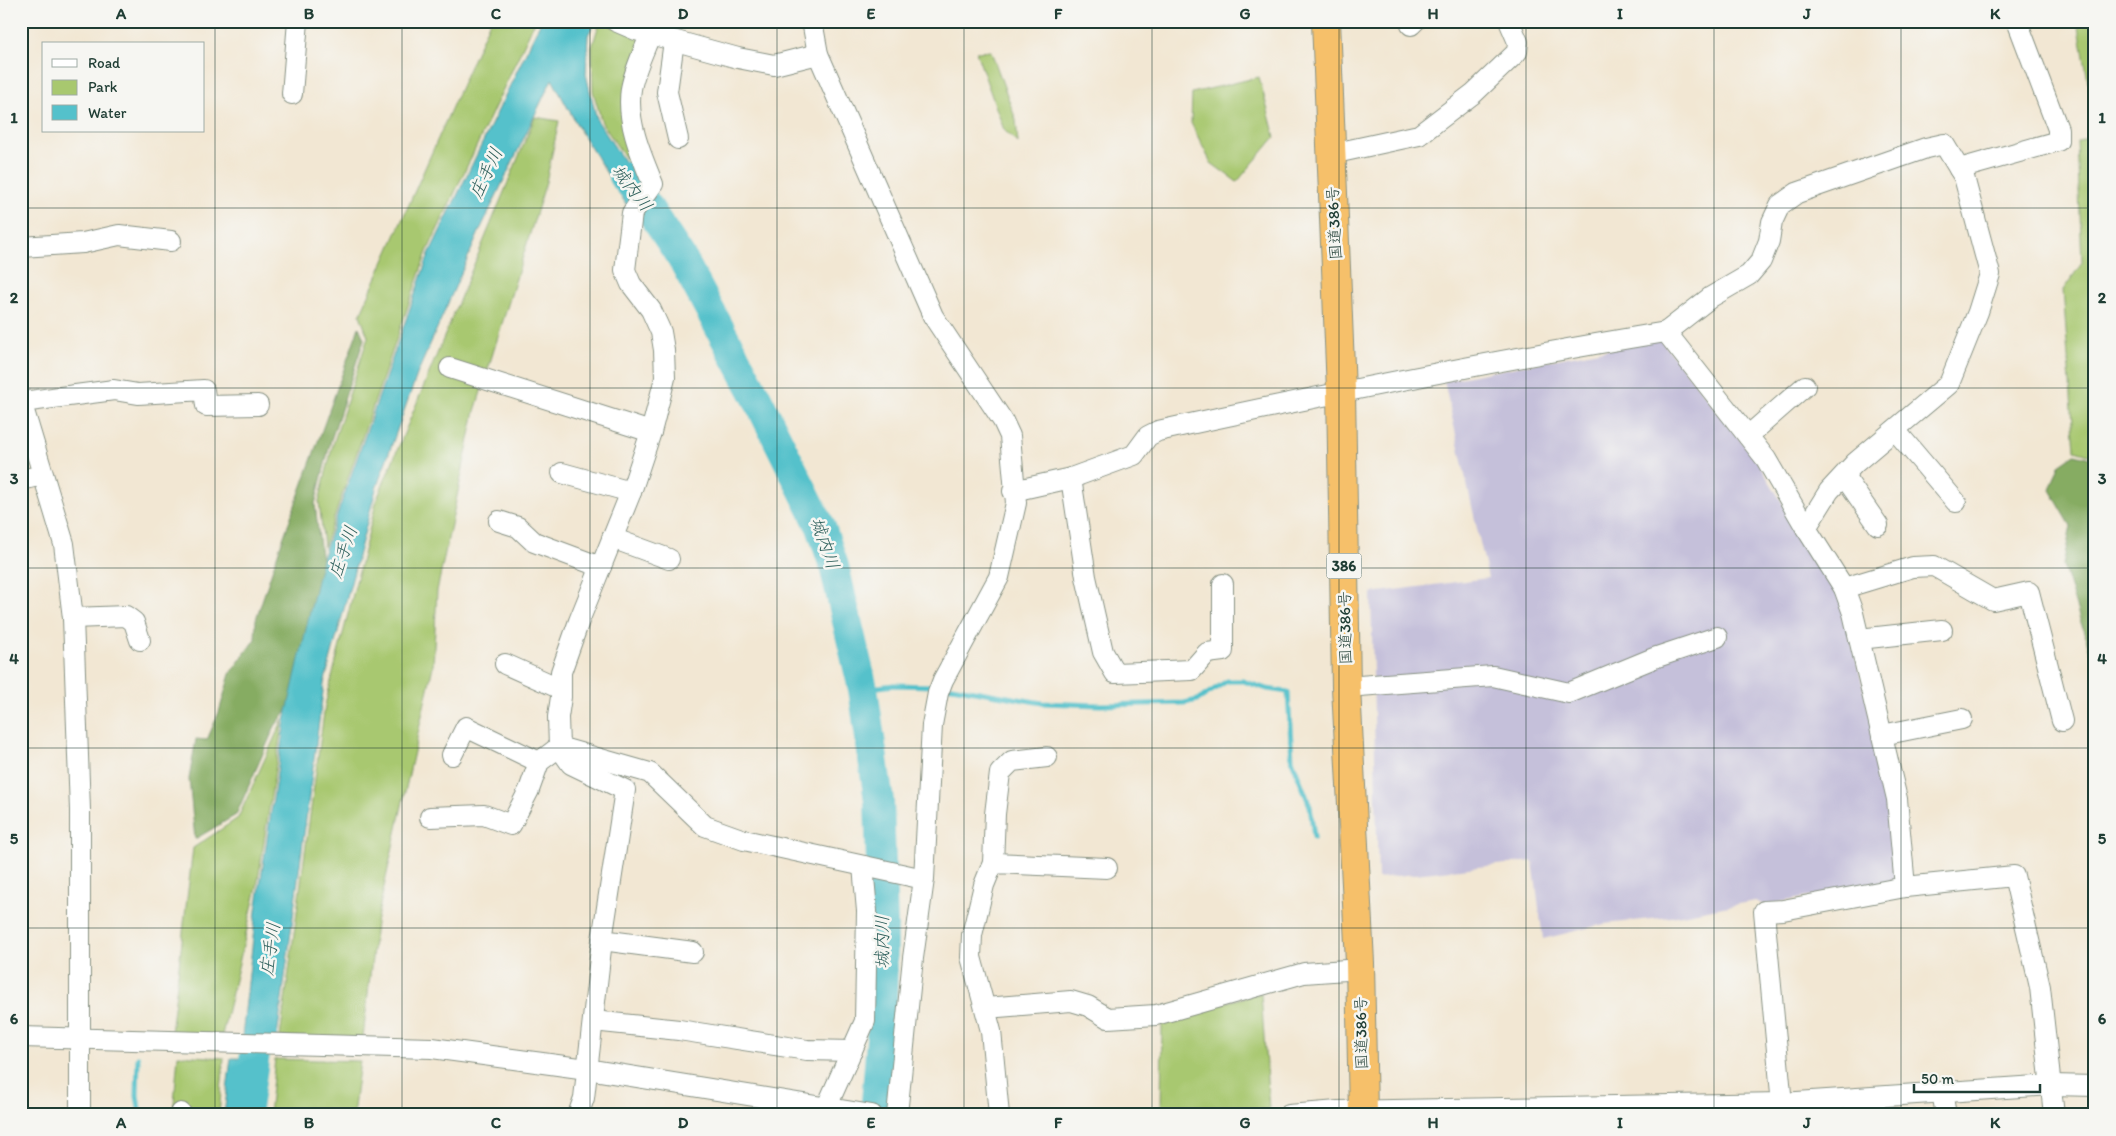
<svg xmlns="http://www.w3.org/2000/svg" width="2116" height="1136" font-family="Itim,'Klee One',sans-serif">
<rect width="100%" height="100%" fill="#f6f6f2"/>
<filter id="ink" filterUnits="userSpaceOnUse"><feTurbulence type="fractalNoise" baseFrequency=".02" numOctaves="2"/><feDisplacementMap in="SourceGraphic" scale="10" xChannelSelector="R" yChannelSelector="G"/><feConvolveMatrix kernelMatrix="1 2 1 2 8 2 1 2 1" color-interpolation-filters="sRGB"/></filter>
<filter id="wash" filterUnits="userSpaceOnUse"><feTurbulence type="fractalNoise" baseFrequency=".0096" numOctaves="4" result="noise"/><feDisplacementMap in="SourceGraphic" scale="20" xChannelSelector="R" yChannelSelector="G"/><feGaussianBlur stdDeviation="1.12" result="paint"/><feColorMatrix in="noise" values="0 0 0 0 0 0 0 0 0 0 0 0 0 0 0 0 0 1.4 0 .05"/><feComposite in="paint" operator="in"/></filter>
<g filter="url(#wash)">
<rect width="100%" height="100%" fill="#f2e7d3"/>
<polygon fill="#c5c0da" points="1660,339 1757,461 1841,600 1892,801 1898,881 1764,905 1755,901 1671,917 1604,924 1543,939 1533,861 1378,878 1371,593 1488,578 1444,381"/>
<g fill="#a8c86f" stroke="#648252">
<polygon points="490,21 535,21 427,252 324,547 319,501 333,444 368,337 360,315"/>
<polygon points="600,21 642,38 628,84 643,185 602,123 593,91 592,47"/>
<polygon points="2078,21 2095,21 2095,123"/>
<polygon points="991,51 1016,120 1018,143 1004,130 976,52"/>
<polygon points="1259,77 1275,137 1237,182 1211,163 1191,123 1192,93"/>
<polygon points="535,117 559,121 546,182 475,411 437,591 433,666 376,923 363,1038 280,1037 325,705 377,499"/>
<polygon points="2088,137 2095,189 2095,456 2075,450 2063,290 2082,263 2077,142"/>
<polygon points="283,719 257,887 222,1035 171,1033 193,848 238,818"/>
<polygon points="1261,993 1269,1109 1188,1115 1161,1115 1162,1019"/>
<polygon points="178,1055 224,1058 219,1115 173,1115"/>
<polygon points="275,1059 360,1061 353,1115 269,1115"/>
</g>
<g fill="#86ac62" stroke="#52744b">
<polygon points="359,327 364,339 331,440 315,504 321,555 329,575 294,701 275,726 236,815 195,839 189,779 196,739 207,740 219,712 230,674 255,639 256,619 279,550"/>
<polygon points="2075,454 2095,459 2095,660 2089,648 2063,565 2071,526 2050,490 2059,465"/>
</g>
<g fill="#54c1cb" stroke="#3a7f80">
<polygon points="541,21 595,22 588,35 586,74 597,120 643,190 628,207 582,134 552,79 480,230 418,372 376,489 324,684 277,1037 242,1037 256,911 285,720 323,555 429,254"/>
<polygon points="231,1058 265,1059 259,1115 224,1115"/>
</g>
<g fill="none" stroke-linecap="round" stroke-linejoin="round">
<g stroke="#54c1cb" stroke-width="5">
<polyline points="946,686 1042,703 1100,705 1184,703 1198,700 1227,681 1243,681 1267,689 1288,692 1292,760 1310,806 1314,837"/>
<polyline points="863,689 894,685 935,686"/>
<polyline points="138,1057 137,1095 140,1115"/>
</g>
<g stroke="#54c1cb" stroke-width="30">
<polyline points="623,176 640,195 684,262 755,394 821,527 834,566 863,689 879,801 883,926 882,1028 875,1115"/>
<polyline points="246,1115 261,1012"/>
</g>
</g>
</g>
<g filter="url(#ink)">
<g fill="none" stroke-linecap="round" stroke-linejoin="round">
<defs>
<g id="minor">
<polyline points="615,21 636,30 738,58 774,65 818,54"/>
<polyline points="812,21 818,54 933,316 1003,421 1010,436 1016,503 999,577 943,680 938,693 932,725 924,879 913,958 897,1115"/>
<polyline points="1411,25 1415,21"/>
<path d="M 651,33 C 644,51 634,71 631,89 C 626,121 641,155 653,184 L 632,213 L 625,270 L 631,284 L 651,310 L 661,332 L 664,350 L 665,378 L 651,432 L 631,492 L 579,621 L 561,672 L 561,697 L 558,717 L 559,747 L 571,764 L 625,790 L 602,940 L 693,952"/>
<polyline points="674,41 667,92 678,139"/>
<polyline points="292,94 298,21"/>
<polyline points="1331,154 1419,135 1474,93 1517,52 1518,42 1509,21"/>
<polyline points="1959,169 2058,141 2058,129 2017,21"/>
<polyline points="21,247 83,243 119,235 171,241"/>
<polyline points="1666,332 1711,297 1749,275 1761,261 1769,241 1772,222 1780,205 1797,193 1926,148 1944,144 1964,177 1990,274 1978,312 1949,384 1855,463 1829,491 1806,528"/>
<polyline points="450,368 651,432"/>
<polyline points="21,401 64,544 73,618 80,810 80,1115"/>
<polyline points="22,402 114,390 138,394 204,390 206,406 258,405"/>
<polyline points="1895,430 1956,502"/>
<polyline points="1748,436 1805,386"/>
<polyline points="562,473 631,492"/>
<polyline points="1844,476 1878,525"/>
<polyline points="1071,478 1086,577 1103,652 1115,673 1192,670 1207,653 1223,651 1223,584"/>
<polyline points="21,480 43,475"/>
<path d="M 1013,491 L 1071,478 L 1134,455 L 1148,436 L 1158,431 C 1327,394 1496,360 1666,332 L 1766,459 L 1806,528 L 1844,588 L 1853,613 L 1897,799 L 1905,887 L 1783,910 L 1764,911 L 1783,1115"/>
<polyline points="499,521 518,527 534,542 601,567"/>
<polyline points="612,538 669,559"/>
<polyline points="1844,588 1913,567 1934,566 1993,600 2029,592 2062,721"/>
<polyline points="73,618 126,616 134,622 140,640"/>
<polyline points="1859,639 1942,630"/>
<polyline points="505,664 561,689"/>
<polyline points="1346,687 1493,676 1569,693 1654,658 1717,637"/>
<polyline points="1882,735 1962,719"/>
<polyline points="452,755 466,727 539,762"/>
<polyline points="430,817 484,815 511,825 529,790 539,762 559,747 650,773 705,826 744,840 924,879"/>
<polyline points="993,863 995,814 1000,773 1012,761 1047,757"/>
<polyline points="1905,887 2014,876 2040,987 2054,1115"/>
<polyline points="986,1008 1071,1001 1088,1006 1108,1018 1156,1015 1304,973 1360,969"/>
<polyline points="593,1021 679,1030 807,1050 852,1051"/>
<polyline points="21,1037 432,1048 587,1069 872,1115"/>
<polyline points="1942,1092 1946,1115"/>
<polyline points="181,1115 181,1113"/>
<polyline points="578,1115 584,1098 602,940"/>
<polyline points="823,1115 865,1021 867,911 863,866"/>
<polyline points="999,1115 991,1031 971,957 972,935 984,885 993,863 1107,868"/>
<polyline points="1289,1115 1338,1111 1782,1103 2052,1085 2095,1086"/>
</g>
<polyline id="highway" points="1326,21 1341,391 1346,687 1360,963 1363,1115"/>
</defs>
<use href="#minor" stroke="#889284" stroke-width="22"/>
<use href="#highway" stroke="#889284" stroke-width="30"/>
<use href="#minor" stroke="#fff" stroke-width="20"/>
<use href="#highway" stroke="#f6c06b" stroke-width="28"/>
</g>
</g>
<path fill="none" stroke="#1f3d34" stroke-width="1" stroke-opacity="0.55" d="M 215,21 L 215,1115M 402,21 L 402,1115M 590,21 L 590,1115M 777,21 L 777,1115M 964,21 L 964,1115M 1152,21 L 1152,1115M 1339,21 L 1339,1115M 1526,21 L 1526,1115M 1714,21 L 1714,1115M 1901,21 L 1901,1115M 21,208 L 2095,208M 21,388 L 2095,388M 21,568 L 2095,568M 21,748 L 2095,748M 21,928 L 2095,928"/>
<g text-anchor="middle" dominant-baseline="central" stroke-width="5" stroke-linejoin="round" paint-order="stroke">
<rect fill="#f6f6f2" stroke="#60746d" stroke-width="1" x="1326.5" y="553.5" width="35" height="25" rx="4"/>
<g font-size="15" font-weight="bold" fill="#1f3d34">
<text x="1344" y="566">386</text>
</g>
<g font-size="16" fill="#1f3d34" stroke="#f6f6f2">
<text transform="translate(1334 223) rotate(-93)">国道386号</text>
<text transform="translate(1345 628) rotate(-91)">国道386号</text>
<text transform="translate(1361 1033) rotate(-91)">国道386号</text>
</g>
<g font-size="18" font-style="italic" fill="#2c5e5a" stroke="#f6f6f2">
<text transform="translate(486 173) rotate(-65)">庄手川</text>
<text transform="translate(632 188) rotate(52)">城内川</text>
<text transform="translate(825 543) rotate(71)">城内川</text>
<text transform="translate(343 552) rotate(-71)">庄手川</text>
<text transform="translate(882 942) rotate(-90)">城内川</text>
<text transform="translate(270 949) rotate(-82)">庄手川</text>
</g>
</g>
<rect width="2116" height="1136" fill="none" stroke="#f6f6f2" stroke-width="55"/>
<rect x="42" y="42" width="162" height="90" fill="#f6f6f2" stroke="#a0aca6"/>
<rect x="52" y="59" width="25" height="8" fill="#ffffff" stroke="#a0aca6"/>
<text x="88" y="68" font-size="15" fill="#1f3d34">Road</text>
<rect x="52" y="80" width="25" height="15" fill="#a8c86f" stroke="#a0aca6"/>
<text x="88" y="92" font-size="15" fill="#1f3d34">Park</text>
<rect x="52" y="105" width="25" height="15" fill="#54c1cb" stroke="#a0aca6"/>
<text x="88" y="118" font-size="15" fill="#1f3d34">Water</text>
<path d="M1914 1084v8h126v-8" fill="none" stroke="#1f3d34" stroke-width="2.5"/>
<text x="1921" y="1084" font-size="15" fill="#1f3d34" stroke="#f6f6f2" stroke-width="4" paint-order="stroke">50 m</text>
<rect x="28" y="28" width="2060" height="1080" fill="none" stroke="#1f3d34" stroke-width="2"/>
<g font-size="16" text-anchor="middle" font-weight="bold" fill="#1f3d34">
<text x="121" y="19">A</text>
<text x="309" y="19">B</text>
<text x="496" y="19">C</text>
<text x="683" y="19">D</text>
<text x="871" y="19">E</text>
<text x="1058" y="19">F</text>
<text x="1245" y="19">G</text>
<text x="1433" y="19">H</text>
<text x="1620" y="19">I</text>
<text x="1807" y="19">J</text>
<text x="1995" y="19">K</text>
<text x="14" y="123">1</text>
<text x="2102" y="123">1</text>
<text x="14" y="303">2</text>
<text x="2102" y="303">2</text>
<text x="14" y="484">3</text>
<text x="2102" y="484">3</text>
<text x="14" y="664">4</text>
<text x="2102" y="664">4</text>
<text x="14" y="844">5</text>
<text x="2102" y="844">5</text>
<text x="14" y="1024">6</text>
<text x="2102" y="1024">6</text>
<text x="121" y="1128">A</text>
<text x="309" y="1128">B</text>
<text x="496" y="1128">C</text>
<text x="683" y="1128">D</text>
<text x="871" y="1128">E</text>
<text x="1058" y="1128">F</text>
<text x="1245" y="1128">G</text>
<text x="1433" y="1128">H</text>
<text x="1620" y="1128">I</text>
<text x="1807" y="1128">J</text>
<text x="1995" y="1128">K</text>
</g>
</svg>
